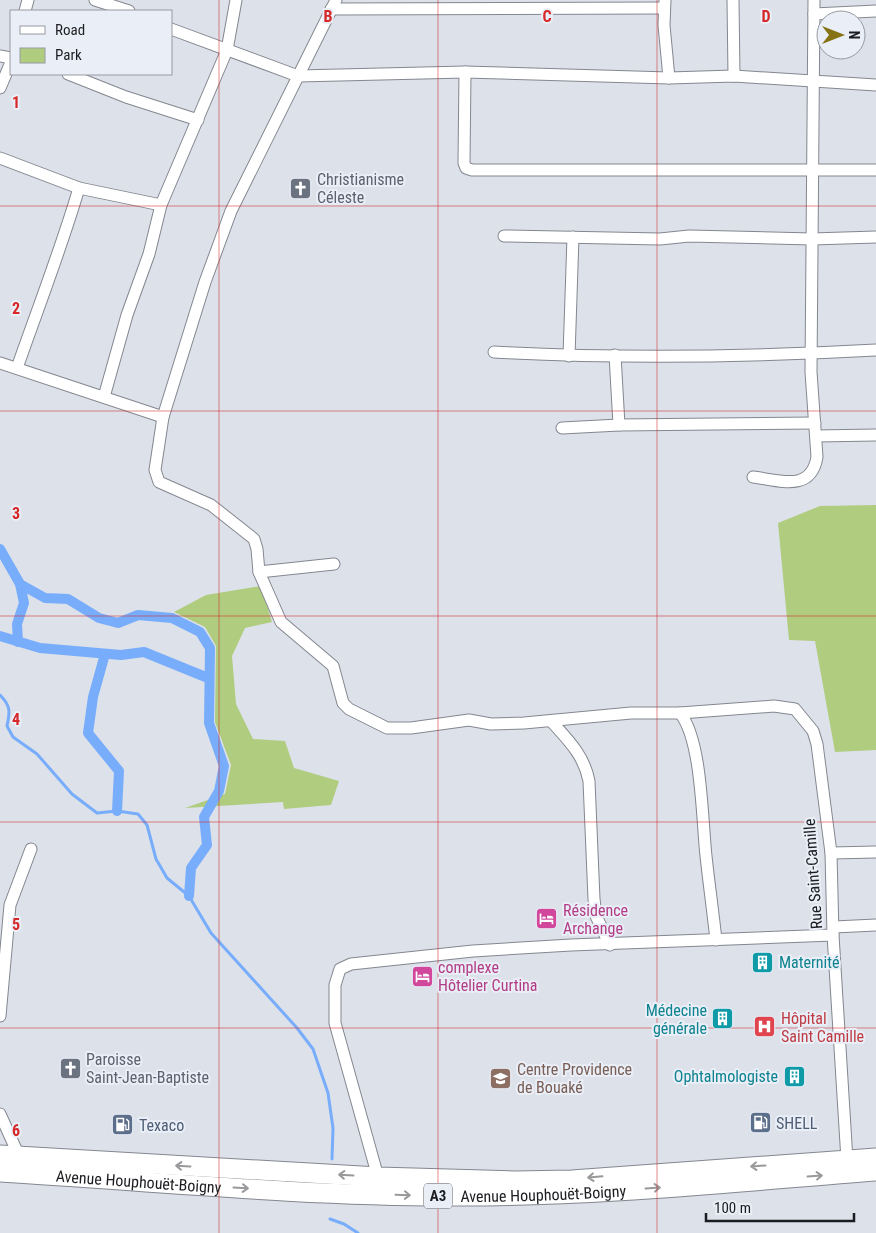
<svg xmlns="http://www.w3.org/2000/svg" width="876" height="1233" font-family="'Roboto Condensed',sans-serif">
<rect width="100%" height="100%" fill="#dde1ea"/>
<g fill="#b0cc7f">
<polygon points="876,505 876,750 835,752 815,641 789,640 778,523 820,506"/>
<polygon points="261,586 272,622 245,628 232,656 236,704 253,739 285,741 294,768 339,781 331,805 284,809 283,802 185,808 225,794 231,765 215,722 216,646 205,627 174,612 206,595"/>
</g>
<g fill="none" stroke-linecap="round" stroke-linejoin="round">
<g stroke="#78adfb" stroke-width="3">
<path d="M 0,695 C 11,706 10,712 7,726 L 13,737 L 37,754 L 72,794 L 97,813 L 117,811 L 138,814 L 147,825 L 156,859 L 167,878 L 189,896 L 211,933 L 297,1028 L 313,1049 L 328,1093 L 333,1128 L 332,1159"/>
<polyline points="330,1219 344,1224 358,1233"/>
</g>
<g stroke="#78adfb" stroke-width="10">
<polyline points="0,549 20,584 24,603 17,624 18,642"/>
<polyline points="20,584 45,598 68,599 99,618 118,623 138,615 172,618 200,632 210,648 209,723 224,766 219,791 204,817 207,845 191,868 189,896"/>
<polyline points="0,636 40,648 121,655 144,652 208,678"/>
<polyline points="105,654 93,697 88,733 119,771 117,811"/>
</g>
<defs>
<g id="minor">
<polyline points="95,0 129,11"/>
<polyline points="336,0 231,211 205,282 163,417 155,470 159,482 211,505 254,539 257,549 259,572 281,622 333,666 343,703 349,709 387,728 411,728 469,720 491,724 524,723 631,713 680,713 774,706 795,709 813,731 817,744 831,853 833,935 847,1160"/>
<polyline points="665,0 664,25 669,78"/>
<polyline points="733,0 734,76"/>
<polyline points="331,9 664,8"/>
<polyline points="25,11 28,0"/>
<polyline points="814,14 876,11"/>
<polyline points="171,29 298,76 465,72 669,78 734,76 876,85"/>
<polyline points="0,56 11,58"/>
<polyline points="465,72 464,163 466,168 472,170 876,170"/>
<polyline points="68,74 126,97 198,120"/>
<polyline points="0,88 11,62"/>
<polyline points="0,158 79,188 161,205"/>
<polyline points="504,236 660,239 689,236 812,239 876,237"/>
<path d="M 494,352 C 621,359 749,357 876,350"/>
<polyline points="615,355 619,425"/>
<polyline points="569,356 573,237"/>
<polyline points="0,363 163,417"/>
<path d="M 17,368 C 38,308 61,249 79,188"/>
<polyline points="104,397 127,315 149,254 161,205 227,50 236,0"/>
<polyline points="562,428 619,425 815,423"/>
<polyline points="816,436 876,435"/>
<path d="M 753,477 C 779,480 811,493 817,457 L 811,372 L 814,0"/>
<polyline points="259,572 334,564"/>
<path d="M 680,713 C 702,740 702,820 706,856 C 709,884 713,912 716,940"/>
<path d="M 551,721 C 568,740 584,755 589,781 L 594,899 L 596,916 L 610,945"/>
<polyline points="831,853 876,852"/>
<polyline points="834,927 876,925"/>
<polyline points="0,1016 10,905 31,849"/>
<polyline points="0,1114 19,1156"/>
<polyline points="378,1177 335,1023 335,985 340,969 351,964 473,951 571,945 833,935"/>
</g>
<g id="trunk">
<polyline points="0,1155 378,1177 515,1181 572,1180 876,1158"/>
<path id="s1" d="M 0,1172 C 149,1181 299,1196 449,1196 C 592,1197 734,1182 876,1171"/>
</g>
</defs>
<use href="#minor" stroke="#83878f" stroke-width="13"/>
<use href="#trunk" stroke="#83878f" stroke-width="21"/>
<use href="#minor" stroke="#fff" stroke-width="11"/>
<use href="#trunk" stroke="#fff" stroke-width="19"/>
</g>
<defs><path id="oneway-shaft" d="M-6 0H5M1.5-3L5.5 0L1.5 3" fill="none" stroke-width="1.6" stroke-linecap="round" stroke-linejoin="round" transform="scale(1.25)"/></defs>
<g stroke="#99999b">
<use href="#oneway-shaft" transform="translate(183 1166) rotate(-177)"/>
<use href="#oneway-shaft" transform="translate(758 1166) rotate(176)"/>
<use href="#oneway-shaft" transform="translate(346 1175) rotate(-177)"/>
<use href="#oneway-shaft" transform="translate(815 1176) rotate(-4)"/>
<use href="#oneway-shaft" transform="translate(595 1177) rotate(175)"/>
<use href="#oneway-shaft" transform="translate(241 1188) rotate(3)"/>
<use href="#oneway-shaft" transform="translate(653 1188) rotate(-4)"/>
<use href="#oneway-shaft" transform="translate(403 1195) rotate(2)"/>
</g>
<path fill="none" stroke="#d62828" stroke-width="1" stroke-opacity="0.55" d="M 219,0 L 219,1233M 438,0 L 438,1233M 657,0 L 657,1233M 0,206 L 876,206M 0,411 L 876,411M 0,616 L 876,616M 0,822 L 876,822M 0,1028 L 876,1028"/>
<defs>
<symbol id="church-square" viewBox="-11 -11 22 22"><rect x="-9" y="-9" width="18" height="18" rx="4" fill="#6b7280" stroke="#eaeef7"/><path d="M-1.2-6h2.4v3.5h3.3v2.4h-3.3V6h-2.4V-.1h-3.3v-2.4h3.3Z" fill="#fff"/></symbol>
<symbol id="hotel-square" viewBox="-11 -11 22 22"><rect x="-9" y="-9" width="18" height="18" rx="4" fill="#d1479c" stroke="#eaeef7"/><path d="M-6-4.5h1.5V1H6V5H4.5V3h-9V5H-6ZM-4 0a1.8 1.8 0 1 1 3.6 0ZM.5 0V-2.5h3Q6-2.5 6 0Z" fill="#fff"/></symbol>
<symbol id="building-square" viewBox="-11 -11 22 22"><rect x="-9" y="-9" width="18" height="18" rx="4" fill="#0f9aa8" stroke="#eaeef7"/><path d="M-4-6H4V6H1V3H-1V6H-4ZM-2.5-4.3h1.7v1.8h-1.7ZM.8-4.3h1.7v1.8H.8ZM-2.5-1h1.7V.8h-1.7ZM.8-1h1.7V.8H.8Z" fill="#fff"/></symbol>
<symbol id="hospital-square" viewBox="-11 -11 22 22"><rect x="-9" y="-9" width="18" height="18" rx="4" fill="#e0444e" stroke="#eaeef7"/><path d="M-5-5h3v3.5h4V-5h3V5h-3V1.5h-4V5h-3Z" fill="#fff"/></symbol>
<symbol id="university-square" viewBox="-11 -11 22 22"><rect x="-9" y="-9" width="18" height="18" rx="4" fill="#8d6e63" stroke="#eaeef7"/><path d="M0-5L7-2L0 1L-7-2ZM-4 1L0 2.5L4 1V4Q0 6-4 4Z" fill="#fff"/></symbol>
<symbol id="fuel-square" viewBox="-11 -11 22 22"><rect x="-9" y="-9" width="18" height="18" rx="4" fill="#5c6f8a" stroke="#eaeef7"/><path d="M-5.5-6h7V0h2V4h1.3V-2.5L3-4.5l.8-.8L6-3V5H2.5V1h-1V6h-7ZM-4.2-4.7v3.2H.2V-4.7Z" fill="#fff"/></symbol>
</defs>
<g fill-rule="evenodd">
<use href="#church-square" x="288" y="176" width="25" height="25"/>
<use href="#hotel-square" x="534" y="906" width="25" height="25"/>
<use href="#building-square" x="750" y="950" width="25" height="25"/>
<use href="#hotel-square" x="410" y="964" width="25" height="25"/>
<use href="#building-square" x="710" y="1006" width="25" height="25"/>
<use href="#hospital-square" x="752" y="1014" width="25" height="25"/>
<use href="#church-square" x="58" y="1056" width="25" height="25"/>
<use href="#building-square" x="782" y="1064" width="25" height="25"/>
<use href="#university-square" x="488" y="1066" width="25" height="25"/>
<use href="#fuel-square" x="748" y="1110" width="25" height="25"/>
<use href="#fuel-square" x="110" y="1112" width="25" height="25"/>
</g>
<g text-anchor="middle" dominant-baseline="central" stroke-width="4" stroke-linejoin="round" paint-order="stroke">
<rect fill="#eaeef7" stroke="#5a5c61" stroke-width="1" x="424" y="1183.5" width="28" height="25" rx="4"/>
<g font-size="15" font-weight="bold" fill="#1c1d21">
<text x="438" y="1196">A3</text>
</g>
<g font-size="16" fill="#5b616d" stroke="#eaeef7" text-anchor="start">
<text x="317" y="179">Christianisme<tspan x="317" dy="18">Céleste</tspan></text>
<text x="86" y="1059">Paroisse<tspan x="86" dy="18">Saint-Jean-Baptiste</tspan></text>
</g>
<g font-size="16" fill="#1c1d21" stroke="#eaeef7">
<text transform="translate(813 874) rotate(-94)">Rue Saint-Camille</text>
<text stroke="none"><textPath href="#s1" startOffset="139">Avenue Houphouët-Boigny</textPath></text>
<text stroke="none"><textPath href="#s1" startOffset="544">Avenue Houphouët-Boigny</textPath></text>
</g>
<g font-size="16" fill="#b23c85" stroke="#eaeef7" text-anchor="start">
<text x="563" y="910">Résidence<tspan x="563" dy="18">Archange</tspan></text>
<text x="438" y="967">complexe<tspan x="438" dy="18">Hôtelier Curtina</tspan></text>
</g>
<g font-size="16" fill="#0d838f" stroke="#eaeef7" text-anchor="end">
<text x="779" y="962" text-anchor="start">Maternité</text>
<text x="707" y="1010">Médecine<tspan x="707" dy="18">générale</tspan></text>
<text x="778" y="1076">Ophtalmologiste</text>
</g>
<g font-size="16" fill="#be3a42" stroke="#eaeef7" text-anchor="start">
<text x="781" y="1018">Hôpital<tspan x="781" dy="18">Saint Camille</tspan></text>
</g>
<g font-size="16" fill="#785e54" stroke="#eaeef7" text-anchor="start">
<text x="517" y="1069">Centre Providence<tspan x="517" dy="18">de Bouaké</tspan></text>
</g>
<g font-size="16" fill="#4e5e75" stroke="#eaeef7" text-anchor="start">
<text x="776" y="1123">SHELL</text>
<text x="139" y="1125">Texaco</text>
</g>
</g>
<g font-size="16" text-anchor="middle" font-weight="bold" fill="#d62828" stroke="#eaeef7" stroke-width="4" stroke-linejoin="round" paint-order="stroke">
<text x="328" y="22">B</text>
<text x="547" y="22">C</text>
<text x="766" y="22">D</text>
<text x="16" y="108">1</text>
<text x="16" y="314">2</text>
<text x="16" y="519">3</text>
<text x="16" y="725">4</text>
<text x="16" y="930">5</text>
<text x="16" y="1136">6</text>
</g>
<rect x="10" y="10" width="162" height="65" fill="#eaeef7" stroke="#989aa1"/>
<rect x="20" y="26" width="25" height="8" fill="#ffffff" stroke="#989aa1"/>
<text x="55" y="35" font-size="15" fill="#1c1d21">Road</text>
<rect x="20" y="48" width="25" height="15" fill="#b0cc7f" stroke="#989aa1"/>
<text x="55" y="60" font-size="15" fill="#1c1d21">Park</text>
<g transform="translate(841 35) rotate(90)"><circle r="24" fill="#eaeef7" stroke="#989aa1"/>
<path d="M0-4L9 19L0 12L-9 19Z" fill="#847213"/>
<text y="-8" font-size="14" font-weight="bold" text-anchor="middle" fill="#1c1d21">N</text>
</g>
<path d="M706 1213v8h148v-8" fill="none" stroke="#1c1d21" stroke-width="2.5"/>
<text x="714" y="1213" font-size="15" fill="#1c1d21" stroke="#eaeef7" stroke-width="4" paint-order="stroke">100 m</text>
</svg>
